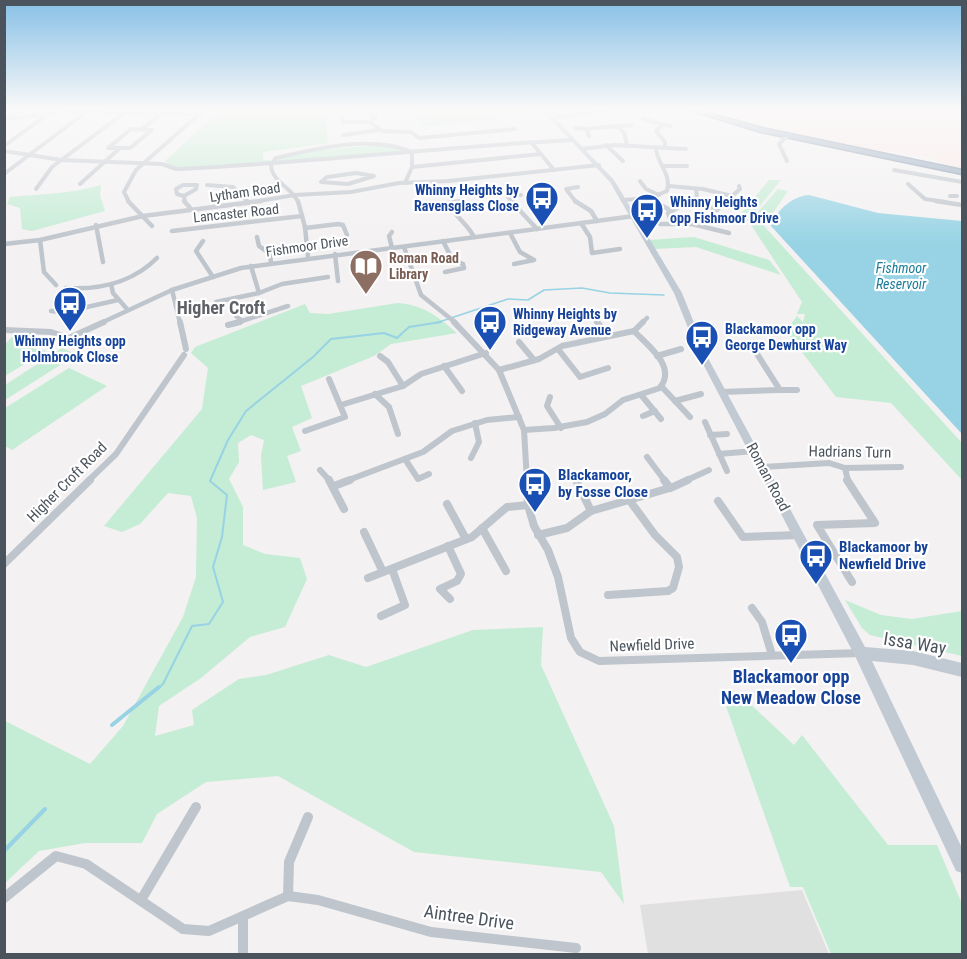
<svg xmlns="http://www.w3.org/2000/svg" width="967" height="959" font-family="'Roboto Condensed',sans-serif">
<rect width="100%" height="100%" fill="#f3f1f1"/>
<polygon fill="#e1e0e1" points="802,890 829,954 648,954 640,905"/>
<polygon fill="#f9e8e6" points="693,109 962,109 962,168 940,165 935,158 834,144"/>
<g fill="#c5ecd5">
<polygon points="354,109 325,114 328,143 263,152 263,160 271,160 269,163 173,168 165,161 220,110"/>
<polygon points="415,109 515,109 521,116 422,127"/>
<path d="M 395,146 L 403,147 L 407,151 L 275,163 L 277,159 C 314,148 356,146 395,146 Z"/>
<polygon points="769,180 781,180 745,224 734,222"/>
<path d="M 101,185 L 100,195 L 105,211 L 32,231 L 22,229 L 20,208 L 7,204 L 10,197 C 40,194 71,194 101,185 Z"/>
<polygon points="778,189 788,191 764,226 962,443 962,480 891,403 836,397 786,331 797,316 803,322 805,314 797,314 802,302 749,222"/>
<polygon points="694,237 769,260 781,275 696,247 654,249 648,240"/>
<path d="M 398,303 C 424,305 437,316 457,333 L 391,344 L 374,356 L 301,386 L 312,418 L 292,427 L 301,451 L 287,456 L 296,482 L 263,490 L 261,456 L 264,440 L 251,435 L 238,443 L 239,462 L 229,479 L 243,507 L 243,545 L 265,554 L 300,558 L 307,579 L 285,627 L 250,637 L 201,678 L 159,706 L 155,736 L 194,725 L 192,710 L 239,679 L 266,675 L 329,655 L 366,667 L 473,630 L 543,627 L 541,665 L 614,826 L 624,904 L 601,872 L 414,852 L 278,776 L 206,782 L 157,814 L 142,843 L 85,843 L 39,851 L 5,883 L 5,721 L 90,764 L 123,726 L 183,617 L 196,577 L 197,518 L 191,496 L 168,493 L 140,524 L 122,532 L 104,526 L 202,409 L 208,368 L 191,353 L 195,347 L 305,304 L 310,313 L 328,314 Z"/>
<polygon points="14,335 26,336 19,345 46,351 5,376 5,344"/>
<polygon points="62,348 71,352 68,360 5,400 5,385"/>
<polygon points="69,368 107,386 12,450 5,446 5,408"/>
<polygon points="845,600 881,615 912,619 962,611 962,656 870,635 862,628"/>
<polygon points="748,702 794,745 802,735 888,845 937,845 962,904 962,954 831,954 803,887 790,887 726,706"/>
</g>
<path fill="#97d3e4" d="M 809,195 L 878,213 L 962,221 L 962,434 L 771,226 C 776,211 792,196 809,195 Z"/>
<g fill="none" stroke-linecap="round" stroke-linejoin="round">
<polyline stroke="#97d3e4" stroke-width="1.5" points="436,323 508,299 528,300 544,290 582,288 610,293 664,295"/>
<polyline stroke="#97d3e4" stroke-width="2" points="157,689 163,684 192,626 209,624 223,602 213,567 222,537 227,495 210,481 228,440 246,411 313,357 331,339 384,333 397,338 409,327 441,322"/>
<g stroke="#97d3e4" stroke-width="4">
<polyline points="112,725 159,687"/>
<polyline points="4,851 45,809"/>
</g>
<defs>
<polygon id="highway" points="686,109 695,109 762,128 962,170 962,174 761,132"/>
</defs>
<use href="#highway" stroke="#7a8ea6" stroke-width="3"/>
<g stroke="#bfc5cc" stroke-width="4">
<polyline points="372,109 371,113 376,117 370,122 382,131 411,132 419,138 515,129"/>
<polyline points="342,117 343,122 370,122"/>
<polyline points="557,117 618,109"/>
<polyline points="7,118 20,109"/>
<polyline points="5,119 65,112 200,114"/>
<polyline points="643,119 670,126"/>
<polyline points="663,124 656,131 665,142 665,148"/>
<polyline points="616,126 624,132 627,145"/>
<polyline points="575,128 589,129"/>
<polygon points="131,129 152,130 130,148 108,148"/>
<polyline points="142,129 162,113"/>
<polyline points="343,135 379,130"/>
<polyline points="589,136 587,131 593,128 632,125"/>
<polyline points="787,136 779,144 787,161"/>
<polyline points="531,142 554,170"/>
<polyline points="606,145 623,161"/>
<polyline points="4,146 48,114"/>
<polyline points="582,149 614,145 686,149"/>
<path d="M 4,151 L 62,160 L 162,164 L 176,169 C 308,163 440,147 572,140"/>
<path d="M 271,165 L 276,158 C 317,148 372,135 412,152 L 412,167 L 405,183"/>
<path d="M 271,165 C 272,183 292,187 298,202"/>
<polyline points="664,166 687,166"/>
<polyline points="412,167 541,154"/>
<polyline points="894,170 962,182"/>
<polygon points="356,173 374,176 348,184 321,182 327,177"/>
<polyline points="4,174 86,112"/>
<polyline points="640,181 646,189 659,195"/>
<polyline points="80,184 120,148"/>
<polyline points="908,184 925,199 946,202"/>
<polygon points="183,185 197,185 196,189 184,196 177,194 176,189"/>
<polyline points="207,185 233,187 248,202"/>
<polyline points="669,186 703,189 732,196"/>
<polyline points="36,189 52,167 124,113"/>
<polyline points="184,196 185,202"/>
<polyline points="950,196 957,196"/>
<polyline points="730,198 740,189 739,186"/>
<path d="M 624,200 L 650,198 L 667,191 C 672,173 656,163 656,147"/>
<polyline points="129,202 124,192 136,170 205,109"/>
<polyline points="253,202 295,195 351,192 399,183 448,181 599,165"/>
<polyline points="453,202 463,201"/>
<polyline points="513,202 507,196 521,195"/>
<polyline points="576,202 566,189 578,187"/>
<polyline points="687,202 697,197 696,189"/>
</g>
<g stroke="#bfc5cc" stroke-width="4.5">
<polyline points="128,201 152,226"/>
<polyline points="184,201 191,209"/>
<polyline points="247,201 249,203"/>
<polyline points="298,201 305,227 308,257"/>
<path d="M 463,201 L 448,203 C 457,219 467,223 474,237"/>
<polyline points="511,201 537,229"/>
<polyline points="575,201 591,211 597,221"/>
<polyline points="936,201 962,205"/>
<polyline points="691,202 717,210 719,208"/>
<polyline points="659,204 670,210"/>
<polyline points="581,223 590,237 592,253 620,249"/>
<polyline points="660,224 692,224 729,233"/>
<polyline points="672,224 668,213 690,201"/>
<polyline points="96,225 103,262"/>
<polyline points="305,228 338,224 343,225 347,235"/>
<polyline points="172,231 302,216"/>
<polyline points="392,232 389,236 392,248"/>
<polyline points="510,233 520,252 534,260 514,264"/>
<polyline points="257,237 259,246 270,254 271,263"/>
<polyline points="40,240 44,272 56,285"/>
<polyline points="203,241 196,251 213,277"/>
<polyline points="443,241 452,259 463,264 464,268 445,272"/>
<polyline points="4,244 40,240 143,216 261,201"/>
<polyline points="404,247 421,295 456,323"/>
<polyline points="335,254 338,281"/>
<polyline points="111,284 113,293 127,309"/>
<path d="M 66,288 C 101,290 132,283 157,258"/>
<polyline points="172,290 180,323"/>
<polyline points="259,293 282,284 328,277"/>
<polyline points="232,299 236,316 242,321 234,323"/>
<polyline points="216,302 259,293 251,266"/>
<polyline points="51,311 75,313 87,307 118,300"/>
<polyline points="590,313 598,323"/>
<polyline points="242,321 288,306"/>
<polyline points="101,323 172,290 241,268 634,216"/>
<polyline points="642,323 647,318"/>
</g>
<g stroke="#bfc5cc" stroke-width="6">
<polyline points="180,322 186,349"/>
<polyline points="454,322 499,370 524,430 527,481"/>
<polyline points="597,322 608,335"/>
<polyline points="228,325 240,322"/>
<polyline points="4,330 51,332 69,338 104,322"/>
<polyline points="634,331 643,322"/>
<polyline points="519,342 534,360"/>
<polyline points="558,349 580,377 608,368"/>
<polyline points="380,356 388,362 403,386"/>
<polyline points="657,356 681,349"/>
<polyline points="444,366 462,391"/>
<path d="M 499,370 L 539,359 L 562,346 L 634,331 C 648,346 677,366 660,388 L 623,400 L 605,414 L 587,422 L 554,428 L 524,430"/>
<polyline points="661,386 690,417"/>
<polyline points="780,390 797,390"/>
<polyline points="722,392 780,390 750,343"/>
<polyline points="375,394 389,407 398,434"/>
<polyline points="642,396 661,419"/>
<polyline points="550,397 547,406 561,428"/>
<polyline points="675,401 701,394"/>
<polyline points="341,405 403,386 421,374 486,353"/>
<polyline points="643,416 655,411"/>
<polyline points="705,422 727,471"/>
<polyline points="305,431 345,417 329,379"/>
<polyline points="710,435 727,434"/>
<polyline points="719,454 754,451"/>
<polyline points="647,457 665,481"/>
<polyline points="471,458 479,442 475,423"/>
<polyline points="405,459 418,479 429,474"/>
<polyline points="763,467 829,463 845,468 901,467"/>
<polyline points="845,468 848,481"/>
<polyline points="320,470 330,481"/>
<polyline points="574,476 577,481"/>
<polyline points="88,481 116,454 184,355"/>
<polyline points="346,481 423,452 452,431 487,420 519,417"/>
<polyline points="685,481 709,470"/>
</g>
<g stroke="#bfc5cc" stroke-width="8">
<polyline points="329,480 344,509"/>
<polyline points="527,480 528,505 534,526 548,550 558,577 571,638 580,652 599,661 861,653"/>
<polyline points="576,480 591,511"/>
<polyline points="664,480 670,488"/>
<polyline points="847,480 875,523 817,525 852,582"/>
<polyline points="334,486 350,480"/>
<polyline points="718,501 743,537 799,535"/>
<polyline points="447,504 466,539"/>
<polyline points="482,528 506,571"/>
<polyline points="364,532 383,572"/>
<polyline points="538,535 567,528 591,511 673,487 688,480"/>
<polyline points="448,546 461,574 457,581 440,589 450,599"/>
<polyline points="4,564 90,480"/>
<polyline points="368,578 472,537 507,507 528,505"/>
<polyline points="608,595 668,591 673,588 679,567 677,557 655,535 630,501"/>
<polyline points="752,608 762,622 772,655"/>
<polyline points="381,616 405,605 392,569"/>
</g>
<g stroke="#bfc5cc" stroke-width="10">
<polyline points="288,896 289,862 308,817"/>
<polyline points="4,898 56,856 86,864 183,929 209,931 288,896 318,900 431,932 576,948"/>
<polyline points="141,900 196,807"/>
<polyline points="243,917 243,954"/>
</g>
<polygon fill="#c1c9d3" fill-rule="evenodd" points="541,109 546,109 614,180 682,293 709,360 865,647 913,651 962,663 962,677 913,665 872,661 962,848 962,873 956,871 856,658 701,360 674,293 610,182"/>
<use href="#highway" fill="#8ea3ba" fill-rule="evenodd"/>
</g>
<linearGradient id="sky" x2="0" y2="1"><stop stop-color="#87c0e6"/><stop offset="0.45" stop-color="#faf9f9"/><stop offset="1" stop-color="#faf9f9" stop-opacity="0"/></linearGradient>
<rect width="967" height="244" fill="url(#sky)"/>
<defs>
<symbol id="bus-pin" viewBox="-11 -11 22 30"><path d="M0 17L-7.5 6A9.5 9.5 0 1 1 7.5 6Z" fill="#1a4fb4" stroke="#fff"/><path d="M-5-6H5V4H4V6H2V4H-2V6H-4V4H-5ZM-3.5-4V0h7V-4ZM-3.5 1.2v1.5H-2V1.2ZM2 1.2v1.5H3.5V1.2Z" fill="#fff"/></symbol>
<symbol id="library-pin" viewBox="-11 -11 22 30"><path d="M0 17L-7.5 6A9.5 9.5 0 1 1 7.5 6Z" fill="#8d6e63" stroke="#fff"/><path d="M-6-4Q-3-5.5-.7-3.5V5Q-3 3-6 4ZM6-4Q3-5.5 .7-3.5V5Q3 3 6 4Z" fill="#fff"/></symbol>
</defs>
<g fill-rule="evenodd">
<use href="#bus-pin" x="523" y="179" width="38" height="52"/>
<use href="#bus-pin" x="628" y="191" width="38" height="52"/>
<use href="#library-pin" x="347" y="247" width="38" height="52"/>
<use href="#bus-pin" x="51" y="284" width="38" height="52"/>
<use href="#bus-pin" x="471" y="303" width="38" height="52"/>
<use href="#bus-pin" x="683" y="318" width="38" height="52"/>
<use href="#bus-pin" x="516" y="465" width="38" height="52"/>
<use href="#bus-pin" x="797" y="537" width="38" height="52"/>
<use href="#bus-pin" x="772" y="616" width="38" height="52"/>
</g>
<g text-anchor="middle" dominant-baseline="central" stroke-width="4.5" stroke-linejoin="round" paint-order="stroke">
<g font-size="14" font-weight="bold" fill="#164399" stroke="#fff" text-anchor="start">
<text x="519" y="190" text-anchor="end">Whinny Heights by<tspan x="519" dy="16">Ravensglass Close</tspan></text>
<text x="670" y="202">Whinny Heights<tspan x="670" dy="16">opp Fishmoor Drive</tspan></text>
<text x="513" y="314">Whinny Heights by<tspan x="513" dy="16">Ridgeway Avenue</tspan></text>
<text x="725" y="329">Blackamoor opp<tspan x="725" dy="16">George Dewhurst Way</tspan></text>
<text x="70" y="341" text-anchor="middle">Whinny Heights opp<tspan x="70" dy="16">Holmbrook Close</tspan></text>
</g>
<g font-size="14" fill="#4b545d" stroke="#fff">
<text transform="translate(245 192) rotate(-8)">Lytham Road</text>
<text transform="translate(236 213) rotate(-6)">Lancaster Road</text>
<text transform="translate(307 246) rotate(-8)">Fishmoor Drive</text>
</g>
<g font-size="14" font-weight="bold" fill="#785e54" stroke="#fff" text-anchor="start">
<text x="389" y="258">Roman Road<tspan x="389" dy="16">Library</tspan></text>
</g>
<g font-size="14" font-style="italic" fill="#1a7c98" stroke="#fff">
<text x="901" y="268">Fishmoor<tspan x="901" dy="16">Reservoir</tspan></text>
</g>
<g font-size="15" fill="#4b545d" stroke="#fff">
<text transform="translate(850 452) rotate(1)">Hadrians Turn</text>
<text transform="translate(768 477) rotate(62)">Roman Road</text>
<text transform="translate(67 482) rotate(-45)">Higher Croft Road</text>
<text transform="translate(652 645) rotate(-2)">Newfield Drive</text>
</g>
<g font-size="15" font-weight="bold" fill="#164399" stroke="#fff" text-anchor="start">
<text x="558" y="475">Blackamoor,<tspan x="558" dy="17">by Fosse Close</tspan></text>
<text x="839" y="547">Blackamoor by<tspan x="839" dy="17">Newfield Drive</tspan></text>
</g>
<g font-size="18" font-weight="bold" fill="#5e6165" stroke="#fff">
<text x="221" y="307">Higher Croft</text>
</g>
<g font-size="18" fill="#4b545d" stroke="#fff">
<text transform="translate(915 643) rotate(9)">Issa Way</text>
<text transform="translate(469 917) rotate(8)">Aintree Drive</text>
</g>
<g font-size="18" font-weight="bold" fill="#164399" stroke="#fff">
<text x="791" y="676">Blackamoor opp<tspan x="791" dy="21">New Meadow Close</tspan></text>
</g>
</g>
<rect width="967" height="959" fill="none" stroke="#4b545d" stroke-width="12"/>
</svg>
